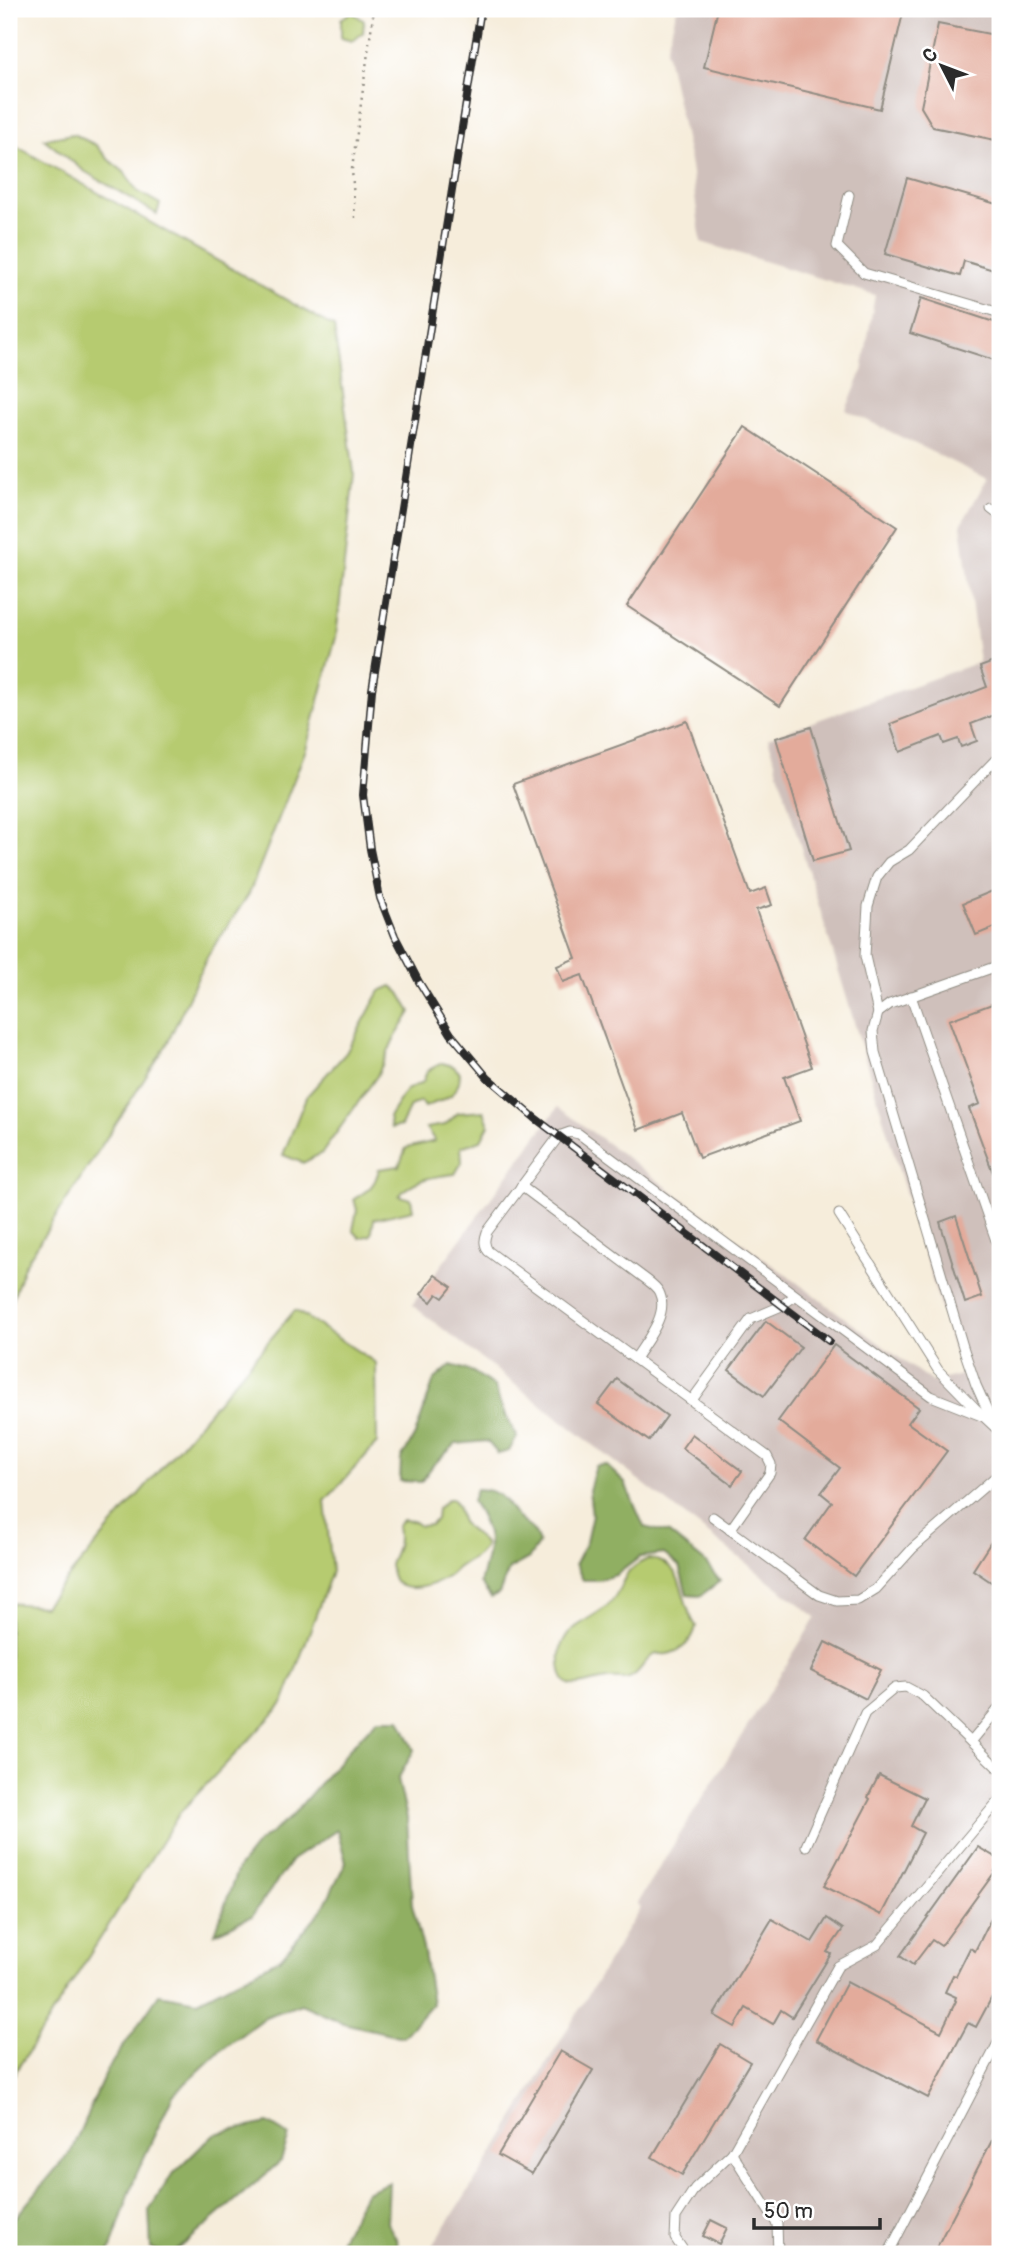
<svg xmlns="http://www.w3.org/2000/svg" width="1009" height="2263" font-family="Pangolin,sans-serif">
<rect width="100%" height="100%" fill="#fff"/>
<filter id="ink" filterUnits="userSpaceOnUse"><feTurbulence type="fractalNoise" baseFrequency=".0143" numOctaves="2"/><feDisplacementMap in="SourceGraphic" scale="14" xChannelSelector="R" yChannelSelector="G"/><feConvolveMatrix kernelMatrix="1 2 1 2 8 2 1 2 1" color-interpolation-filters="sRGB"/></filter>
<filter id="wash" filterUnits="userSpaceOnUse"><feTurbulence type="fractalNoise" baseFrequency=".00686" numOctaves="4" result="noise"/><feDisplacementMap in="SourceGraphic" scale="28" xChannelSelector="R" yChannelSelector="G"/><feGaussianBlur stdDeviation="1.57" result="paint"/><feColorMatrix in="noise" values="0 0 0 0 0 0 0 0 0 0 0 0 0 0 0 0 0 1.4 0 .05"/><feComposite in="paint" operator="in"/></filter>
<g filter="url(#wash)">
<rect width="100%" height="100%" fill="#f6eddb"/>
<polygon fill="#cfc0bb" points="677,9 1000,9 1000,2254 427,2254 487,2163 641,1907 637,1903 816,1617 412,1305 558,1107 932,1382 961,1375 768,738 979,662 961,525 987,479 846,410 862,372 875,295 701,242 691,166 666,50"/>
<g fill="#b6cb6f" stroke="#707b4d" stroke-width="2">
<polygon points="352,12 364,21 363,33 352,41 341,38 341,19"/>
<polygon points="73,134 96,145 109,160 124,172 137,191 160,204 157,214 84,171 44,139"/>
<polygon points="9,142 334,327 354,473 336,637 306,749 249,894 208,955 167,1044 24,1266 9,1310"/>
<polygon points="392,986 400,993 411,1012 393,1041 377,1076 322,1153 303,1163 283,1155 306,1097 346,1053 380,991"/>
<path d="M 442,1063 L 453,1066 L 460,1073 C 459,1098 445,1098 425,1107 L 421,1101 L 410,1106 L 401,1126 L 391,1128 L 389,1117 L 406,1090 L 423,1082 L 427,1071 Z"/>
<path d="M 484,1111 L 489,1125 L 481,1140 L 461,1147 L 462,1162 L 455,1174 C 434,1177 413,1178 399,1196 L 411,1199 L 413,1210 L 374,1219 L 371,1235 L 360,1238 L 353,1230 L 357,1210 L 354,1199 C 369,1190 375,1186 379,1169 L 399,1166 L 406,1148 L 435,1141 L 426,1128 L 445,1125 L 458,1113 Z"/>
<polygon points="295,1310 376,1363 377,1443 325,1501 332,1571 283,1704 181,1811 9,2082 9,1603 44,1606"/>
<path d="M 448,1499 L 452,1499 C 459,1506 458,1511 461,1520 C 466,1531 479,1535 485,1545 C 480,1557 470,1559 460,1566 C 455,1569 452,1574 447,1577 C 436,1585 405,1595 395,1581 C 392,1577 391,1570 390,1565 C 396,1547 400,1546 397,1525 L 402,1520 L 413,1521 L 420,1526 L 431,1525 L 436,1519 L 437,1509 Z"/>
<path d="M 648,1559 C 688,1561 678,1601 696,1626 C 693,1641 682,1651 667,1654 C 662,1655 657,1652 652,1656 C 643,1662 640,1674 629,1678 C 622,1680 615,1678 608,1679 C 584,1681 563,1699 560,1664 C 559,1654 560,1646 565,1638 C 577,1622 593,1618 607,1606 C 626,1590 617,1572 648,1559 Z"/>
</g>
<g fill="#90af62" stroke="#5e6d46" stroke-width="2">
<polygon points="451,1365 473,1372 495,1387 501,1406 517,1437 509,1451 498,1454 487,1441 456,1444 434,1464 421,1482 400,1481 401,1459 415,1435 434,1380"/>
<polygon points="606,1465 625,1483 644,1527 669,1533 705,1562 720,1581 700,1596 687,1595 679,1566 664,1554 640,1557 616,1575 598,1580 583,1580 575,1564 586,1542 592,1515 589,1490 596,1466"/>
<path d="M 476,1489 C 502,1490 503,1500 517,1517 C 528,1529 533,1524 539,1543 L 529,1558 L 509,1569 L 499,1594 L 491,1598 L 480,1583 C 491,1544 493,1536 472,1501 Z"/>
<polygon points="378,1719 400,1719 414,1750 398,1779 407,1818 412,1905 424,1952 432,2004 403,2037 343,2023 301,2004 265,2017 220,2051 173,2095 135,2177 109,2254 9,2254 9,2225 71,2151 107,2070 159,1994 198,2001 281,1958 323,1908 346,1862 337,1830 292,1860 252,1916 215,1933 238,1868 258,1843 289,1819 352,1746"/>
<polygon points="268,2123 289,2136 281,2161 173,2254 151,2249 149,2210 171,2176 214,2134"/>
<polygon points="389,2182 387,2223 396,2238 399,2254 337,2254 338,2245 366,2192"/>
</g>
<g id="blocks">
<g fill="#e3ab9b">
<polygon points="718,9 904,9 880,109 704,67"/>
<polygon points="938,24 1000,36 1000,141 933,127 921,107"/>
<polygon points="907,178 1000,205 1000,272 964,261 960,276 885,254"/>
<polygon points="921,298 1000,324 1000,362 910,333"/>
<polygon points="745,427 897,527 780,706 627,606"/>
<polygon points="996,661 1000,671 1000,719 997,714 971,724 977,741 961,747 958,739 944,744 941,736 900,752 890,724 987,687 980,667"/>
<polygon points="687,721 750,894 766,888 772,905 756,910 812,1067 784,1077 800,1121 699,1158 682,1113 638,1130 582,975 563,982 557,966 576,958 513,784"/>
<polygon points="811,727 849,851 813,861 776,738"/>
<polygon points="1000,888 1000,925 976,935 963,903"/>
<polygon points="1000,1001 1000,1189 999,1189 969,1108 980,1104 949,1020"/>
<polygon points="956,1216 982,1297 965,1303 940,1222"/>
<polygon points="435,1275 452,1287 443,1298 437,1294 431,1302 421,1294"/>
<polygon points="766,1321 801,1347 764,1396 729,1370"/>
<polygon points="834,1345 919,1408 908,1423 947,1451 854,1576 805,1540 832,1502 821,1493 840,1468 778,1421"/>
<polygon points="617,1379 667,1416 649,1441 598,1404"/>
<polygon points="692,1434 742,1471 732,1485 682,1448"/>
<polygon points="1000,1528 1000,1588 973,1570"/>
<polygon points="825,1642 881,1670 866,1699 811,1671"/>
<polygon points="879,1775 925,1798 911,1826 923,1833 881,1915 824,1886 870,1799 868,1797"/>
<polygon points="978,1847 1000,1860 994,1873 941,1946 932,1940 913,1965 900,1956"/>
<polygon points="827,1918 843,1929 827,1952 831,1954 792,2017 781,2010 773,2024 746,2008 735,2027 714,2015 772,1919 812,1942"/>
<polygon points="991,1919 1000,1924 1000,1982 976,2027 968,2023 928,2098 816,2040 847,1982 941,2032 956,2001 955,2000 956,1997 945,1992 953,1975 956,1976 970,1948 975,1951"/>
<polygon points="720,2044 750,2062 682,2175 652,2157"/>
<polygon points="560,2051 593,2070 532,2174 498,2155"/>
<polygon points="1000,2125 1000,2254 933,2254"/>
<polygon points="711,2220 727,2228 719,2244 703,2236"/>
</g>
</g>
</g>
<g filter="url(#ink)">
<use href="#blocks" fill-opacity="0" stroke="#908c83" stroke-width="2"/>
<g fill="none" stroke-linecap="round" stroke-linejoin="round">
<defs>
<g id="lane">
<polyline points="993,9 1000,12"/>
<polyline points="849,195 837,246 864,273 1000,313"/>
<polyline points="991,509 1000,516"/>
<polyline points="911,996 1000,1252"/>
<polyline points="878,1013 865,956 868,906 877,877 889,862 909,850 1000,755"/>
<path d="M 521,1186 L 647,1280 C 651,1283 657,1288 659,1292 C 670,1314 646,1341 635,1359"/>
<polyline points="839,1214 938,1370 981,1414"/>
<polyline points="692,1400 751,1319 779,1307 795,1296"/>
<polyline points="993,1423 976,1385 964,1350 875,1052 873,1031 878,1013 890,1004 1000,965"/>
<polyline points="713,1517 819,1595 837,1601 858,1600 876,1589 913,1548 1000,1473"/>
<path d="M 730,1530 L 770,1473 L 771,1464 L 767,1456 L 488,1251 C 484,1244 484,1240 487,1232 L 559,1136 L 570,1132 L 579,1134 L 931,1396 L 984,1417 L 1000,1432"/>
<polyline points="971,1742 1000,1707"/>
<polyline points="806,1846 865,1713 895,1688 906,1687 923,1696 1000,1770"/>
<polyline points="732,2153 777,2224 778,2254"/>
<polyline points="686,2254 675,2238 676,2217 695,2188 732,2153 838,1966 877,1945 1000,1799"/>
<polyline points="888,2254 1000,2039"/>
</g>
</defs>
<use href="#lane" stroke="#908c83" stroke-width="11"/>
<polyline stroke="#908c83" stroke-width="2.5" stroke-dasharray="2 5" stroke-linecap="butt" points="355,218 352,169 374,9"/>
<use href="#lane" stroke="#fff" stroke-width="9"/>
<defs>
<polyline id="rail" points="481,9 372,690 363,795 370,849 380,898 395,936 419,982 451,1034 488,1078 535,1118 829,1341"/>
</defs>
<use href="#rail" stroke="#2b2b2b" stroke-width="8"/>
<use href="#rail" stroke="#fff" stroke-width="5" stroke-dasharray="16" stroke-linecap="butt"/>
</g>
</g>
<rect width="1009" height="2263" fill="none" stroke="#fff" stroke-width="35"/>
<g transform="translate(942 66) rotate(312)" stroke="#ffffff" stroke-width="5" paint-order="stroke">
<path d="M0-5L12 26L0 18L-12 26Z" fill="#2b2b2b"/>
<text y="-10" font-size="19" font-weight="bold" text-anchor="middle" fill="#2b2b2b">С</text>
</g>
<path d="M754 2218v10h126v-10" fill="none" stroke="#2b2b2b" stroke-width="3.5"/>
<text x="764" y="2218" font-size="21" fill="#2b2b2b" stroke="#ffffff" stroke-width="5" paint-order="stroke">50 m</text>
</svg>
